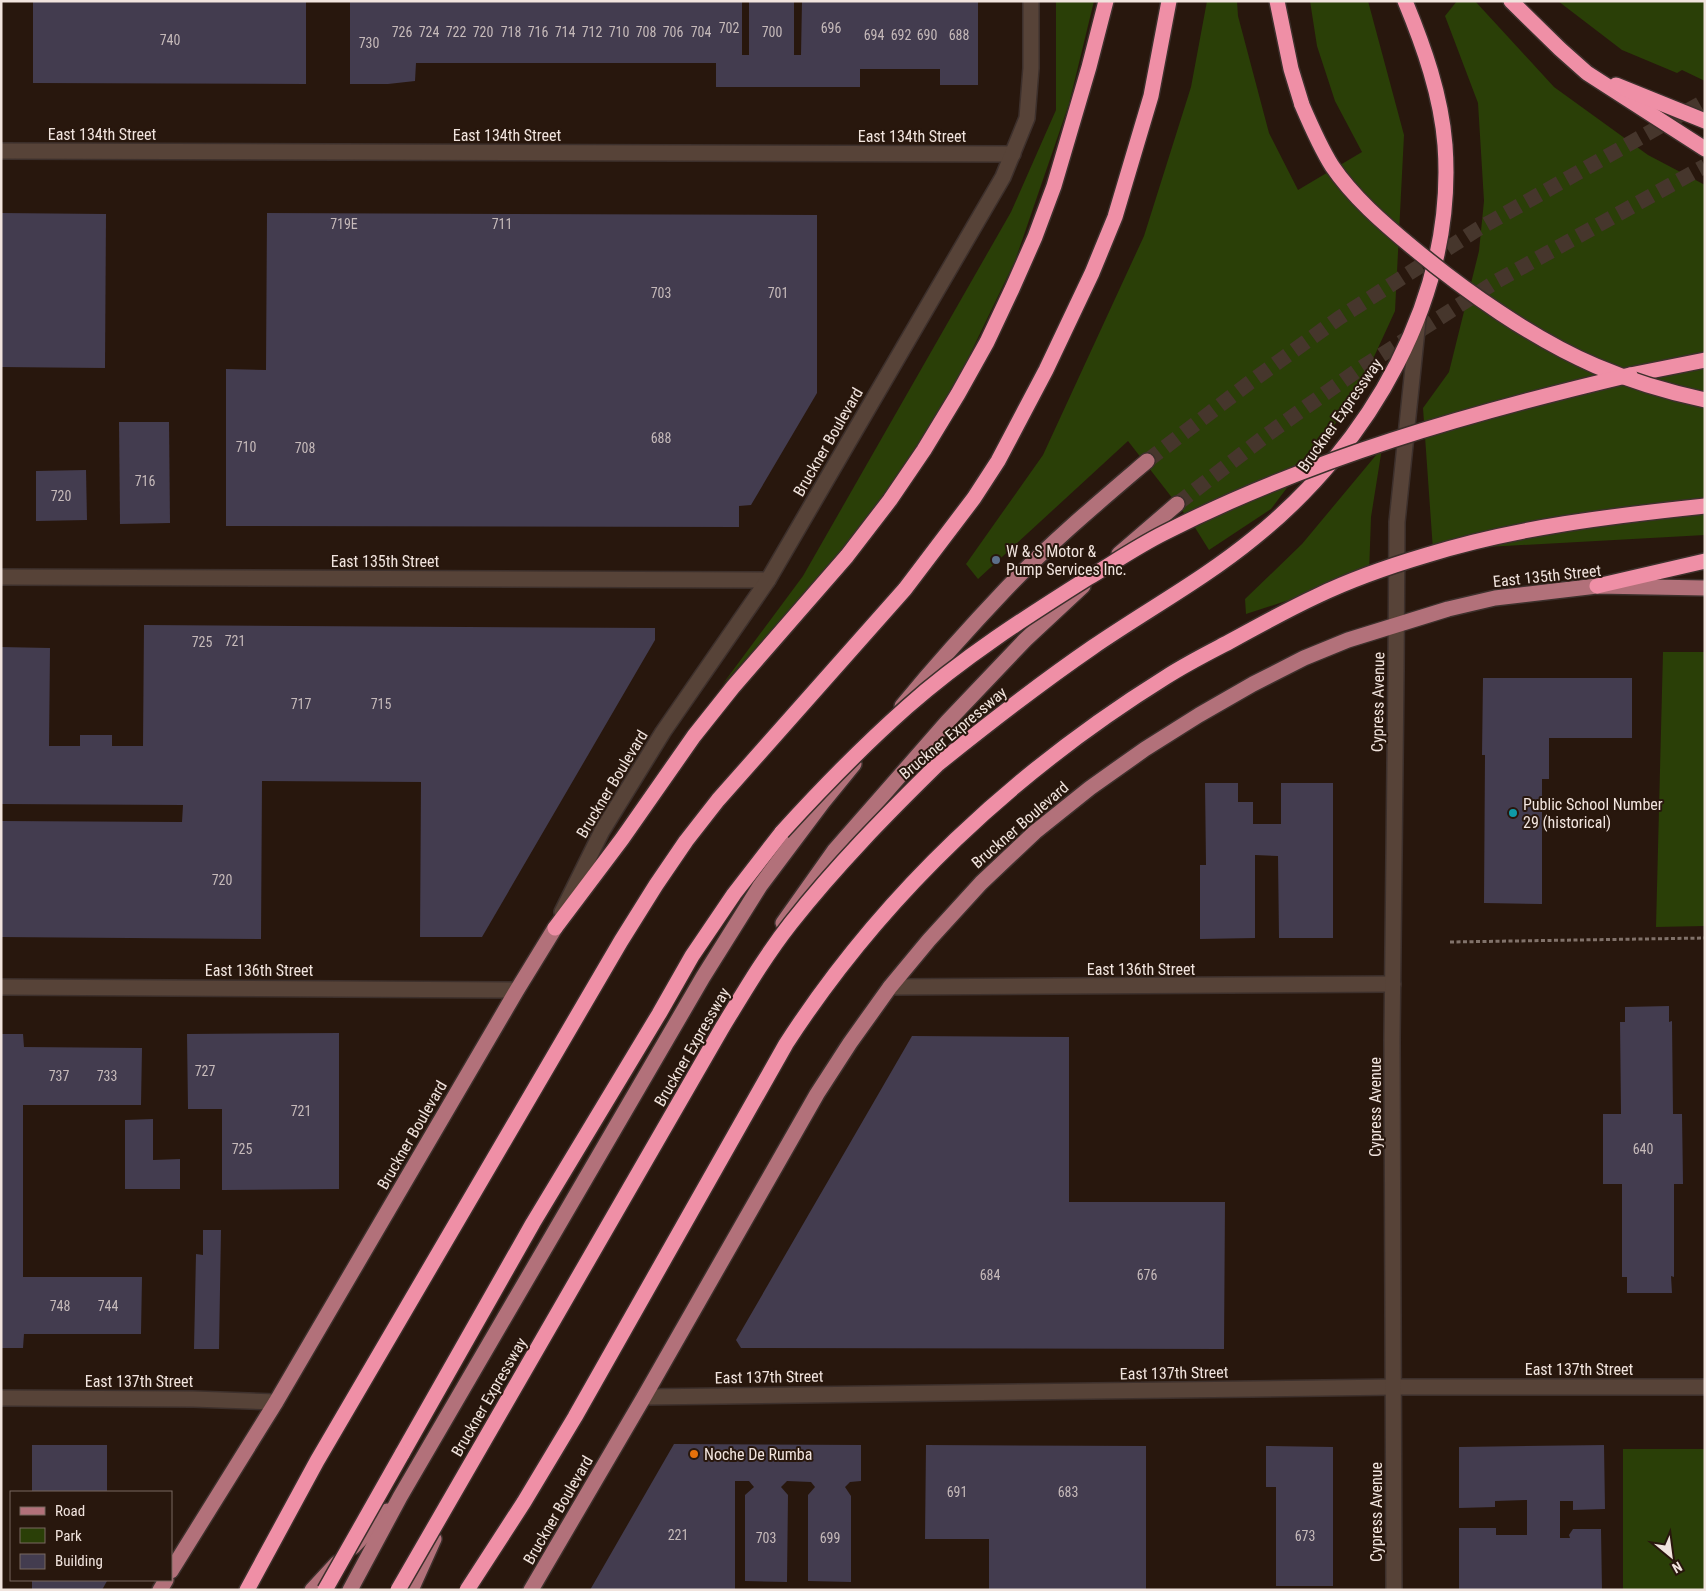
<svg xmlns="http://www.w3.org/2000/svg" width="1706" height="1591" font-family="'Roboto Condensed',sans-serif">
<rect width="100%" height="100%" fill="#28170d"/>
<g fill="#2a3f07">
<polygon points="1056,1 1094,1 1069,104 1015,261 946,404 880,500 825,572 722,685 803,576 1011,212 1056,110"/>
<polygon points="1207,1 1237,1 1238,16 1269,133 1298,190 1362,152 1335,101 1317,46 1310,1 1368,1 1404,135 1395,311 1356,396 1271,509 1209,550 1194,526 1128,441 978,579 966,564 1043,455 1144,236 1191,87"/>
<polygon points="1457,1 1475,1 1554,87 1648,155 1705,185 1705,535 1433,550 1423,408 1449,372 1479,251 1484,201 1478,103 1445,16"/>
<polygon points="1558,1 1705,1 1705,81 1682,70 1677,73 1622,50"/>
<polygon points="1382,448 1371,517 1369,574 1246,614 1245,599 1302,544"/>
<polygon points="1663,652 1705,652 1705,926 1656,927"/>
<rect x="1623" y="1449" width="82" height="141"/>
</g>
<g fill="#433c4f">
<polygon points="33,1 306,1 306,84 33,83"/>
<polygon points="350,1 742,1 742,55 749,55 749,1 794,1 794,55 801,55 802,1 978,1 978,85 940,85 940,69 860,69 860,87 716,87 716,63 416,63 415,81 388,84 350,84"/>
<polygon points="1,213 106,214 105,368 1,367"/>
<polygon points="267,213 817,215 817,393 751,505 739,506 739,527 226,526 226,369 266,370"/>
<polygon points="119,422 169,422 170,523 120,524"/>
<polygon points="86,470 87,520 36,521 36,471"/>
<polygon points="144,625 655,628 655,640 482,937 420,937 421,782 262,781 261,939 1,937 1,821 182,822 183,805 1,804 1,647 50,648 49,746 80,746 80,735 112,735 112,746 143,746"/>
<polygon points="1483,678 1632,678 1632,738 1549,738 1549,779 1542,779 1542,904 1484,903 1485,755 1482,755"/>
<polygon points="1205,783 1238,783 1238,802 1253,802 1253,824 1281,824 1281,783 1333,783 1333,938 1279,938 1278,856 1255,855 1255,938 1200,939 1200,865 1206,865"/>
<polygon points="1669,1006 1669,1022 1672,1021 1673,1114 1682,1114 1683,1184 1674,1184 1674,1277 1671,1276 1672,1293 1627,1293 1627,1277 1622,1277 1622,1184 1603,1184 1603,1114 1621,1114 1620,1022 1625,1022 1625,1007"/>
<polygon points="339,1033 339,1189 222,1190 222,1109 188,1109 187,1034"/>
<polygon points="1,1034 23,1034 24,1047 142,1048 141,1105 23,1105 23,1277 142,1277 141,1334 24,1334 23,1348 1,1348"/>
<polygon points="912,1036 1069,1037 1069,1202 1225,1202 1224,1349 741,1348 736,1340"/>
<polygon points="153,1119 153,1160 180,1159 180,1189 125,1189 125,1120"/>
<polygon points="203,1230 221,1230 219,1349 194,1349 196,1254 203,1255"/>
<polygon points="674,1444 861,1445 861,1481 850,1482 845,1487 851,1496 851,1582 808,1581 808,1495 815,1487 811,1482 787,1481 781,1487 788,1495 787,1582 745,1581 745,1495 754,1487 749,1481 735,1481 735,1590 590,1590"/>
<rect x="32" y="1445" width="75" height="47"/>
<polygon points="926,1445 1146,1446 1146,1590 989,1590 989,1539 925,1539"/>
<polygon points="1604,1445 1605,1509 1573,1510 1573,1501 1560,1501 1560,1538 1570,1538 1569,1535 1573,1529 1601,1529 1602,1590 1459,1590 1459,1528 1496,1528 1496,1535 1527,1535 1527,1500 1495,1501 1495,1507 1459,1508 1459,1447"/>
<polygon points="1266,1446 1333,1447 1333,1586 1276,1586 1276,1487 1266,1487"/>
<polygon points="32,1580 107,1580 107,1581 102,1590 32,1590"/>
</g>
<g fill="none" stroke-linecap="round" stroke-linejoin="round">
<g stroke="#46362c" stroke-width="15" stroke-dasharray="15 8" stroke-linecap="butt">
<polyline points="1147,461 1249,383 1339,318 1478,229 1705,101"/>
<polyline points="1177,504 1268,434 1358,370 1497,281 1705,166"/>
</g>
<defs>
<g id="minor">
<polyline points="1,151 1013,154"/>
<polyline points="1,577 768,580"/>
<polyline points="562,912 602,831 663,732 768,580 1003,177 1027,118 1031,68 1031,1"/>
<polyline points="1,987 517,990"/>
<polyline points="890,987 1393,984"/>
<polyline points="644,1397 1394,1387 1705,1387"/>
<polyline points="1,1398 193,1399 276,1402"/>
<polyline points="1394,1590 1392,1040 1396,672 1397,522 1418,320"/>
</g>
<g id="major">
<polyline points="1119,554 1177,504"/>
<path d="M 902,706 C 935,666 970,627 1006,589 C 1050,543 1099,502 1147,461"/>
<polyline points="783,923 834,851 947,722 1025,640 1083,586"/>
<polyline points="353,1547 387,1511"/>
<polyline points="171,1571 276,1402 517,990 555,928"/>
<polyline points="160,1590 166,1580"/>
<polyline points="312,1590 337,1563"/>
<polyline points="350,1590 400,1497 703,977 760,886 823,802 854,764"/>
<polyline points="411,1590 434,1539"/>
<polyline points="531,1590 644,1397 817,1094 850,1043 890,987 929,940 981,883 1035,832 1090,788 1145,749 1199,715 1253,684 1304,658 1348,640 1448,609 1495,598 1597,586 1705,588"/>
</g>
<g id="highway">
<polyline points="1277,1 1291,69 1302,105"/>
<polyline points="1511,1 1560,49 1587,73 1705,149"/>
<polyline points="1616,85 1705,121"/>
<polyline points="1630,375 1705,360"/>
<polyline points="1597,586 1705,561"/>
<path d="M 938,764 C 989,723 1039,684 1093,647 C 1147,610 1204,579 1254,538 C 1370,445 1456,297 1445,145 C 1441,95 1424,47 1405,1"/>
<polyline points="555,928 622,839 694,736 733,687 847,556 890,500 924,450 958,394 987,342 1012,289 1035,237 1054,186 1089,67 1106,1"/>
<polyline points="402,1454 533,1223 659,1014 692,956 734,894 782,832"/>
<polyline points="247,1590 317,1461 621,941 656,885 686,841 718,800 905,589 974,498 998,461 1046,370 1092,273 1115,217 1151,96 1169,1"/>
</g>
</defs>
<use href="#minor" stroke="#3d302c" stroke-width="18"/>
<use href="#major" stroke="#3d302c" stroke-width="18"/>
<use href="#highway" stroke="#3d302c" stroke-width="18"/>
<polyline stroke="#81726a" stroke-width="3" stroke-dasharray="4 2.5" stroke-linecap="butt" points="1450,942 1705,938"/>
<use href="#minor" stroke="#574338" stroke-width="15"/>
<use href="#major" stroke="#b2717a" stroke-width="15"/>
<use href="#highway" stroke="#ef8fa6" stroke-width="15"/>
<defs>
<g id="highway-bridge">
<path d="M 1302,105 C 1311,126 1320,147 1332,166 C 1353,197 1383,223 1412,247 C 1465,291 1533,339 1596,366 C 1631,381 1668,392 1705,400"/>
<path d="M 782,832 C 822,788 863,746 907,707 C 962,658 1026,617 1088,578 C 1113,563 1138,546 1164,533 C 1311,458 1470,413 1630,375"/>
<polyline points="325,1590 402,1454"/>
<path d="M 398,1590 L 722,1028 C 744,992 765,956 791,923 C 836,866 886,815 938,764"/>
<path d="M 467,1590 L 524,1502 L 575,1417 L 786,1044 C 883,894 1015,771 1166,677 C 1186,664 1208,653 1229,642 C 1258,626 1287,610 1317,596 C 1352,579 1390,566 1427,555 C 1517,527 1611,516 1705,506"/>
</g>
</defs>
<use href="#highway-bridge" stroke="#3d302c" stroke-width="18" stroke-linecap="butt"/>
<use href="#highway-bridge" stroke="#ef8fa6" stroke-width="15"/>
</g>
<circle fill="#5c6f8a" stroke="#28170d" stroke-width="2" cx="996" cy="560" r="5"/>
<circle fill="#0f9aa8" stroke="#28170d" stroke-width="2" cx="1513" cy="813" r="5"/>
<circle fill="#e8710a" stroke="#28170d" stroke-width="2" cx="694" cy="1454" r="5"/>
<g text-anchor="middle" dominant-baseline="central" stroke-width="4" stroke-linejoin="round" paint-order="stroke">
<g font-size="14" fill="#c6baba">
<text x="729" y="28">702</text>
<text x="831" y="28">696</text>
<text x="402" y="32">726</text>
<text x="429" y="32">724</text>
<text x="456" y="32">722</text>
<text x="483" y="32">720</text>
<text x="511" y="32">718</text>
<text x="538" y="32">716</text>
<text x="565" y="32">714</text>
<text x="592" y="32">712</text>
<text x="619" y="32">710</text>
<text x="646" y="32">708</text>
<text x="673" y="32">706</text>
<text x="701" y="32">704</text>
<text x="772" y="32">700</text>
<text x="874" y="35">694</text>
<text x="901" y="35">692</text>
<text x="927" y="35">690</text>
<text x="959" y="35">688</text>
<text x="170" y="40">740</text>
<text x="369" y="43">730</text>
<text x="344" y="224">719E</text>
<text x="502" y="224">711</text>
<text x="661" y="293">703</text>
<text x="778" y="293">701</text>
<text x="661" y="438">688</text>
<text x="246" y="447">710</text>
<text x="305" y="448">708</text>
<text x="145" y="481">716</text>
<text x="61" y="496">720</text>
<text x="235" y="641">721</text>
<text x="202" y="642">725</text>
<text x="301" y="704">717</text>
<text x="381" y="704">715</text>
<text x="222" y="880">720</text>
<text x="205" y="1071">727</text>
<text x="59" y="1076">737</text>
<text x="107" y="1076">733</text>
<text x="301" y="1111">721</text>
<text x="242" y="1149">725</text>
<text x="1643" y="1149">640</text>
<text x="990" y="1275">684</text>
<text x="1147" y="1275">676</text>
<text x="60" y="1306">748</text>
<text x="108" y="1306">744</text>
<text x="957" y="1492">691</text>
<text x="1068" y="1492">683</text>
<text x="678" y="1535">221</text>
<text x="1305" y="1536">673</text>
<text x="766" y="1538">703</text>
<text x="830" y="1538">699</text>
</g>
<g font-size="16" fill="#f1e4de" stroke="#28170d">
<text x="102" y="134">East 134th Street</text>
<text x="507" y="135">East 134th Street</text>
<text x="912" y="136">East 134th Street</text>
<text transform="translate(1340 415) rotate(-55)">Bruckner Expressway</text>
<text transform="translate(828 442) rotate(-60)">Bruckner Boulevard</text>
<text x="385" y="561">East 135th Street</text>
<text transform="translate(1547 576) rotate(-6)">East 135th Street</text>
<text transform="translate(1378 702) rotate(-89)">Cypress Avenue</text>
<text transform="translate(953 733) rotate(-40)">Bruckner Expressway</text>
<text transform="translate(612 784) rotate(-59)">Bruckner Boulevard</text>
<text transform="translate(1020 825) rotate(-41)">Bruckner Boulevard</text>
<text x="1141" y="969">East 136th Street</text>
<text x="259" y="970">East 136th Street</text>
<text transform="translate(692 1047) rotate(-60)">Bruckner Expressway</text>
<text transform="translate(1375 1107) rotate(-90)">Cypress Avenue</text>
<text transform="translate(412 1135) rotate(-60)">Bruckner Boulevard</text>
<text x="1579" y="1369">East 137th Street</text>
<text transform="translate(1174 1373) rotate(-1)">East 137th Street</text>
<text transform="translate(769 1377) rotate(-1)">East 137th Street</text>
<text x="139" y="1381">East 137th Street</text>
<text transform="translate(489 1397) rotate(-60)">Bruckner Expressway</text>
<text transform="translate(558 1510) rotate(-60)">Bruckner Boulevard</text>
<text transform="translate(1376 1512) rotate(-90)">Cypress Avenue</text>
</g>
<g font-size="16" fill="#f1e4de" stroke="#28170d" text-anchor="start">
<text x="1006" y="551">W &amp; S Motor &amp;<tspan x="1006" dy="18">Pump Services Inc.</tspan></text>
<text x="1523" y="804">Public School Number<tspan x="1523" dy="18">29 (historical)</tspan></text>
<text x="704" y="1454">Noche De Rumba</text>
</g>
</g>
<rect width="1706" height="1591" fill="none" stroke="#f1e4de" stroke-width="5"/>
<rect x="10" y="1491" width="162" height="90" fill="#28170d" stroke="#786961"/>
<rect x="20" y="1507" width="25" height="8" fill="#b2717a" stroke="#786961"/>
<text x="55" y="1516" font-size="15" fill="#f1e4de">Road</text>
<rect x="20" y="1528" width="25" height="15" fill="#2a3f07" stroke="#786961"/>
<text x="55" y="1541" font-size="15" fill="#f1e4de">Park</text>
<rect x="20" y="1554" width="25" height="15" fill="#433c4f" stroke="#786961"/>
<text x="55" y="1566" font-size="15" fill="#f1e4de">Building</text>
<g transform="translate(1671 1556) rotate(151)" stroke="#28170d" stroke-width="4" paint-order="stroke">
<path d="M0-4L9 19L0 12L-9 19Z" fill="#f1e4de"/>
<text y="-8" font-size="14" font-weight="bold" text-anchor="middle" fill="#f1e4de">N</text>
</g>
</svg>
